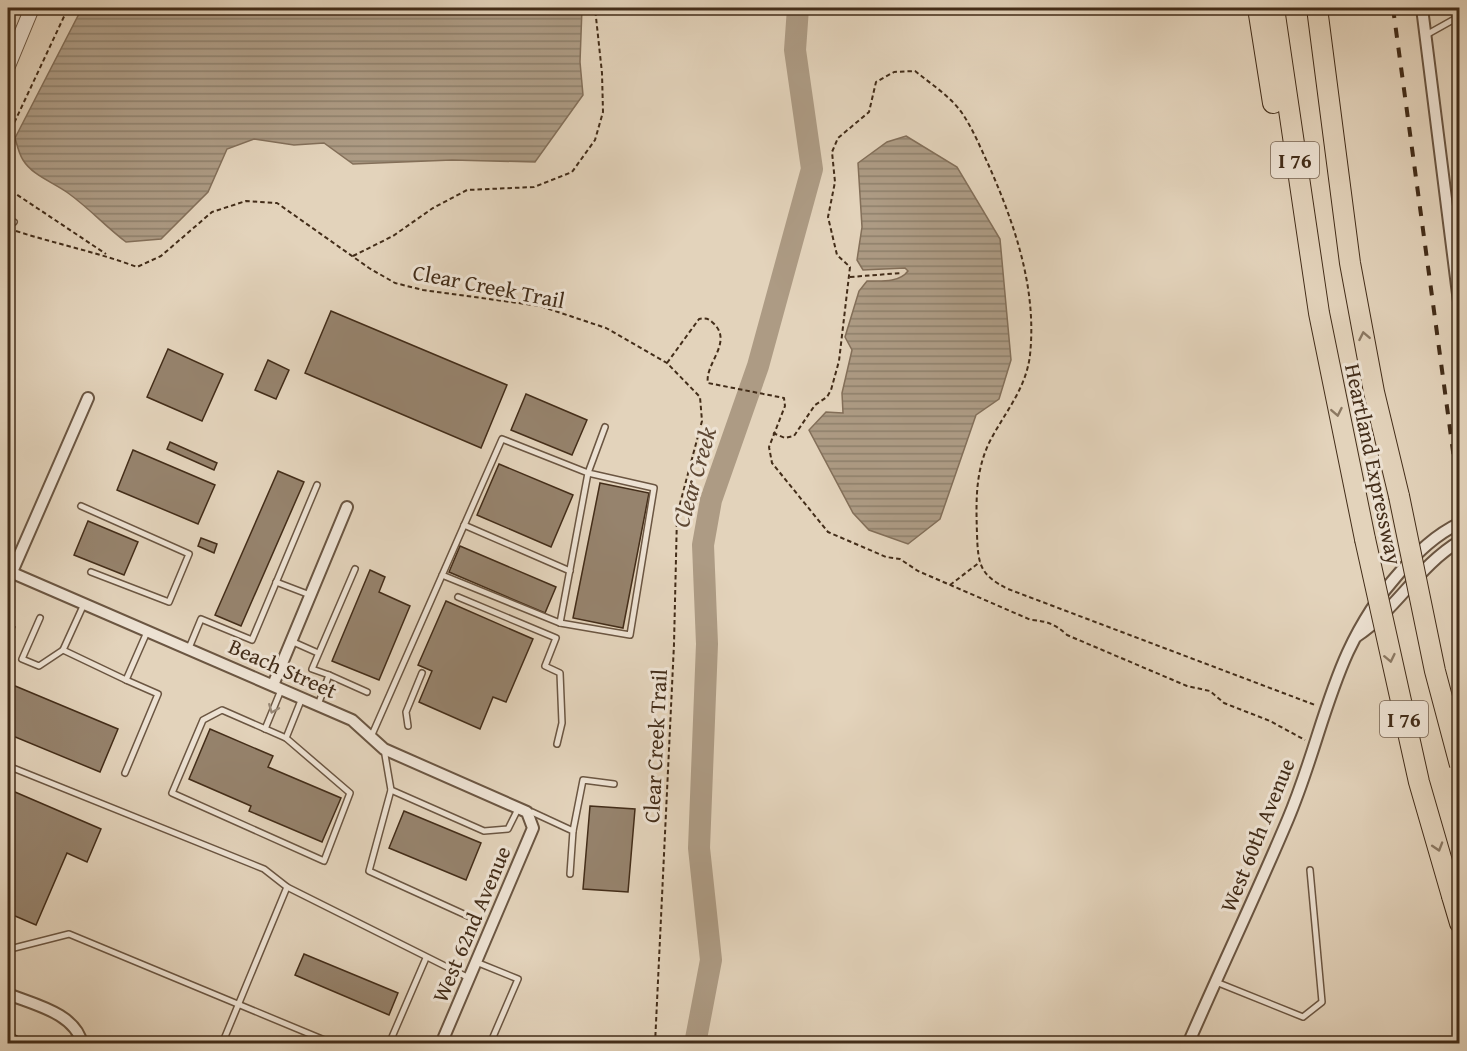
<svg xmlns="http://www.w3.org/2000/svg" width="1467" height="1051" font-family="'Gentium Book Plus',serif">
<defs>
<pattern id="water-rules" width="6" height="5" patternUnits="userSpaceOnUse" patternTransform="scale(1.5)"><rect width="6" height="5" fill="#ad9b84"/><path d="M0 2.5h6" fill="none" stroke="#8e7f6b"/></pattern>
</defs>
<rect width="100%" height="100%" fill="#e3d3bb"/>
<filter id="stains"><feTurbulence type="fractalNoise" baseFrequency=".00333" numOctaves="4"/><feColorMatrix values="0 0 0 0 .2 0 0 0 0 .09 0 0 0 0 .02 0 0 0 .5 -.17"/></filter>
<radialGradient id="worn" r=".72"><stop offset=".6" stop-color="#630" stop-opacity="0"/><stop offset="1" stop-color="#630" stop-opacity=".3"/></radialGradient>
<g fill="url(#water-rules)" stroke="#836f59" stroke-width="1.5">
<path d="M 82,8 L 582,8 L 580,62 L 583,95 L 535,162 L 452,160 L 353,164 L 324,143 L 294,145 L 254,139 L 227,149 L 208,192 L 161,239 L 126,242 C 106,227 89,208 68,193 C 53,182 33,176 23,160 C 19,154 17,145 15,138 Z"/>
<path d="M 906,136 L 957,167 L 1000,239 L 1011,360 L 999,399 L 976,415 L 940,519 L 908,544 L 869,530 L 853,513 L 809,430 L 826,412 L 843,413 L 842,393 L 852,350 L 845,337 L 859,291 L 867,281 C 881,281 899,283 908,271 L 905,268 L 863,270 L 857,260 L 862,227 L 858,163 L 887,142 Z"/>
</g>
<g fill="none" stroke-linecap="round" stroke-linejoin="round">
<polyline stroke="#ad9b84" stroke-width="22" points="695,1044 711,960 699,848 707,644 703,545 711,500 758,366 812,169 795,50 798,8"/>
</g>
<g fill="#96836d" stroke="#432d19" stroke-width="1.5">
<polygon points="331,311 507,385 481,448 305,373"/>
<polygon points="168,349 223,374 202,421 147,397"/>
<polygon points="268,360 289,370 276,399 255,390"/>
<polygon points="526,394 587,420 572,455 511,430"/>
<polygon points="170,442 217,463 214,470 167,449"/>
<polygon points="133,450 215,485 198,524 117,490"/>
<polygon points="499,464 573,495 551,547 477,515"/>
<polygon points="278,471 304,482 241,626 215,615"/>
<polygon points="600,483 649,493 623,628 573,618"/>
<polygon points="88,521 138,542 124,575 74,555"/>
<polygon points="201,538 217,544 214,553 198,546"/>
<polygon points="460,546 556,587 545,613 449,572"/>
<polygon points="370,570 385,577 379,592 410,606 379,680 332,661"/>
<polygon points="446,601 533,639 506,702 493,697 480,729 419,702 432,671 418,665"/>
<polygon points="8,624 15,627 8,645"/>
<polygon points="8,683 118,729 100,772 8,734"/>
<polygon points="210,729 273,756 268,767 341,798 322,842 249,811 251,806 189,779"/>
<polygon points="8,789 101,829 87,862 67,853 36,925 8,913"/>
<polygon points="590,806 635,809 628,892 583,889"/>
<polygon points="404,811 481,843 466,880 389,848"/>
<polygon points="304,954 398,993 389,1015 295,975"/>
<polygon points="8,1031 17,1036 14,1044 8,1044"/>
</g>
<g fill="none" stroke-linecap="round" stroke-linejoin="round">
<defs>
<g id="service">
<polyline points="1426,35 1460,16"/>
<polyline points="8,219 14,222"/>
<polyline points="81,506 189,554 169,602 91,572"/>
<polyline points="464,525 570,571"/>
<polyline points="276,582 310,595"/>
<polyline points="458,597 556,638 545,666 560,673 562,723 557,744"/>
<polyline points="84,604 63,650 126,680 147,632"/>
<polyline points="40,618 22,659 39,666 63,650"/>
<polyline points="560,623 630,635 654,488 588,473 605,427"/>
<polyline points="291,641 318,653"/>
<polyline points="189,648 201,619 252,640 317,485"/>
<polyline points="329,675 367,692"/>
<polyline points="318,705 329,675 312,669 355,569"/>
<polygon points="222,710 286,738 350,793 324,861 172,793 203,720"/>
<polyline points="408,726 406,712 422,673"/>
<polyline points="265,729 281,690"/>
<polyline points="371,737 502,439 588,473 560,623 442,575"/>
<polyline points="286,738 302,698"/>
<polyline points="384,749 391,790 484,831 508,829 518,809"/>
<polyline points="8,766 264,869 287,887"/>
<polyline points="125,773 158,694 126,680"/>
<polyline points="391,790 369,871 468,916"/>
<polyline points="532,812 573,831 570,874"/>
<polyline points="573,831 583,780 614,784"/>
<polyline points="8,945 14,948 69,934 334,1044"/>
<polyline points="476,962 518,979 490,1044"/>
<polyline points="1216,982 1303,1017 1322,1002 1310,870"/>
<polyline points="222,1044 287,887 469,978"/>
<polyline points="389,1044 426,958"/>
</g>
<g id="minor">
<polyline points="1422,8 1460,310"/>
<polyline points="8,571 352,720 384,749 527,812 533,828 441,1044"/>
<polyline points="12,572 88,398"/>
<path d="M 1357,636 C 1396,610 1419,565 1460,541"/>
<polyline points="273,685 347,507"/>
<path d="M 8,994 C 32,1004 76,1013 82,1044"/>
<path d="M 1188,1044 C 1221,968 1256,895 1288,819 C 1326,729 1331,649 1400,572 C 1418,552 1435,535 1460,523"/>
</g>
<polyline id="tertiary" points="8,66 32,8"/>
<g id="motorway">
<polyline points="1258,8 1273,103"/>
<polyline points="1274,8 1319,313 1365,539"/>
<polyline points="1317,8 1350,263 1374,392 1399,496"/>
<polyline points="1452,896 1460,923"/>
</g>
</defs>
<use href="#service" stroke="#6b5642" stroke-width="8"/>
<use href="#minor" stroke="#6b5642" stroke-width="14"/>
<use href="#tertiary" stroke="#6b5642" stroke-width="16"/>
<use href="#motorway" stroke="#432d19" stroke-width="22"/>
<g stroke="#432d19" stroke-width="2" stroke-dasharray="4.5 3" stroke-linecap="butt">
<polyline points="8,90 13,76"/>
<polyline points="8,136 68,8"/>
<polyline points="8,184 10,190 106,254"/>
<path d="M 16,231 C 56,244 97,252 137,267 L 161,256 L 212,212 L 246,201 L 277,203 L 369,268 L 395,283 L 423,290 L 540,306 L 606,328 L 667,363 L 700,397 L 702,421 L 677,515 L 674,644 L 655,1044"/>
<polyline points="353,256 393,236 433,208 467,190 534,187 572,172 595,140 603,112 602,73 595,8"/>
<polyline points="850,277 901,273"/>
<path d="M 667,363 L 699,319 C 705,318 708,318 712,322 C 735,341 704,364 708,383 L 784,398 L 785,406 L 769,447 L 772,463 L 828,532 L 886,557 L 900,559 L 918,571 L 1031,620 C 1047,621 1055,624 1067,635 L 1187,686 L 1210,691 L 1224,703 L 1270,721 L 1305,740"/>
<path d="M 773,433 L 785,438 L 794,436 L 815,405 L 827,397 L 831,390 L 839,361 L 850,267 L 837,255 L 828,217 L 835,182 L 832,152 L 838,138 L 869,112 L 876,82 L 894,72 L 915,71 C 931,84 950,96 962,113 C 973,129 981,149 989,166 C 1015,225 1037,289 1030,355 C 1026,389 1005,412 990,441 C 975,471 976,502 977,534 C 978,565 980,575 1008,589 L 1315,705"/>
<polyline points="950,585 980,562"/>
</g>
<use href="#service" stroke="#ede2d3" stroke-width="5"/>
<use href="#minor" stroke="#ede2d3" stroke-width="10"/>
<use href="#tertiary" stroke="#ede2d3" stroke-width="14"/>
<use href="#motorway" stroke="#e3d3bb" stroke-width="20"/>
<polyline stroke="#432d19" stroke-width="4" stroke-dasharray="10 10" stroke-linecap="butt" points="1393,8 1460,503"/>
<defs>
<g id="motorway-bridge">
<polyline points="1399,496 1435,671 1460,765"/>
<polyline points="1365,539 1419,782 1452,896"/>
</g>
</defs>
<use href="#motorway-bridge" stroke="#432d19" stroke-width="22" stroke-linecap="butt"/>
<use href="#motorway-bridge" stroke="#e3d3bb" stroke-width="20"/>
</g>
<defs><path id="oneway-chevron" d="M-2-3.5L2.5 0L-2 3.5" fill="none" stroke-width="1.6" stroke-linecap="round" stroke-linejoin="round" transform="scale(1.5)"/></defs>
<g stroke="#8b7862">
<use href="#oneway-chevron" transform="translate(1364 336) rotate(-101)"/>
<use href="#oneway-chevron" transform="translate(1337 412) rotate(79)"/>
<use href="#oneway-chevron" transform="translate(1390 658) rotate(78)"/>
<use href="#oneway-chevron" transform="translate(1438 847) rotate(73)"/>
</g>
<use stroke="#988876" href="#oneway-chevron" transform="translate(273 709) rotate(112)"/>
<g text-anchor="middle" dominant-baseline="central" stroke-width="6" stroke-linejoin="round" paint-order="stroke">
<g fill="#ede2d3" stroke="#766351" stroke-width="1.5">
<rect x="1271" y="142" width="48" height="36" rx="4.5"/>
<rect x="1380" y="701" width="48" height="36" rx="4.5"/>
</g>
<g font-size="21" font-weight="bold" fill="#432d19">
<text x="1295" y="160">I 76</text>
<text x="1404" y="719">I 76</text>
</g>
<g font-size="22" fill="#432d19" stroke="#ede2d3">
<text transform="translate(489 286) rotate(11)">Clear Creek Trail</text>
<text transform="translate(1374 464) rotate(78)">Heartland Expressway</text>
<text transform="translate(283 668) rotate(24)">Beach Street</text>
<text transform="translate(655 746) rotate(-87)">Clear Creek Trail</text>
<text transform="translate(1257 835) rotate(-68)">West 60th Avenue</text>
<text transform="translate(471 924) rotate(-67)">West 62nd Avenue</text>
</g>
<g font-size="24" font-style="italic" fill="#5e4834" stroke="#ede2d3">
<text transform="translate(694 477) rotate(-74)">Clear Creek</text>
</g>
</g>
<rect width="1467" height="1051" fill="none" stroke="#e3d3bb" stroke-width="30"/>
<rect x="9" y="9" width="1449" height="1033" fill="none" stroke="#432d19" stroke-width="3"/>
<rect x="15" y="15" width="1437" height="1021" fill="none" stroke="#432d19" stroke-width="1.5"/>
<rect width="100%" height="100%" filter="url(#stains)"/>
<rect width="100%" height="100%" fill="url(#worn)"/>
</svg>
